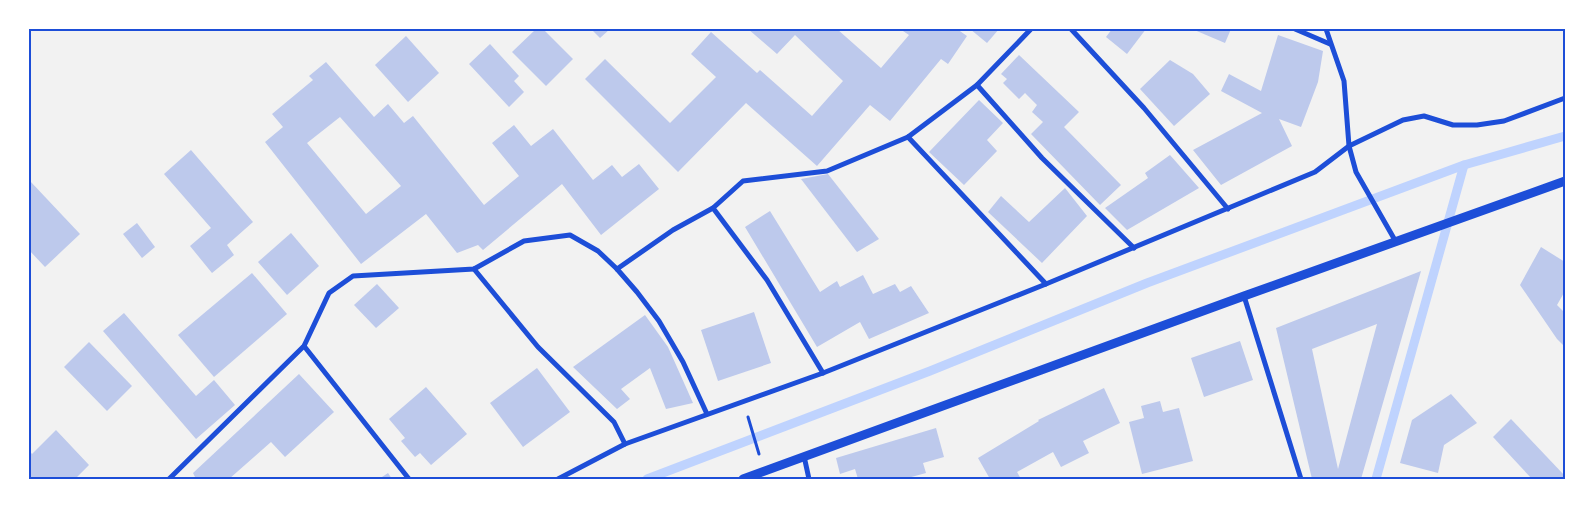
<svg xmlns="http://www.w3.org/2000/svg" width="1594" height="508" font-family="Mulish,sans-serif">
<rect width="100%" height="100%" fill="#f2f2f2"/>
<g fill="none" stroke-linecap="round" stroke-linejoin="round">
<g stroke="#bfd3fe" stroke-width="9">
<polyline points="647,479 930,371 1147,283 1464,165 1565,136"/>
<polyline points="1376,479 1464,165"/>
</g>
</g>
<g fill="#bdc9ec" fill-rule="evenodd">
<polygon points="536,29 543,29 573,59 546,86 512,52"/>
<polygon points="591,29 610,29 600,38"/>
<polygon points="748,29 837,29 881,68 909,35 900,29 957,29 967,36 948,64 941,59 890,121 870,105 817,166 746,103 678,172 585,79 605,59 670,123 716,77 691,54 711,32 757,73 760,70 812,116 843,81 795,35 777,54"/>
<polygon points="970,29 999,29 987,43"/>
<polygon points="1112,29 1146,29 1127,54 1106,37"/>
<polygon points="1192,29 1231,29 1225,43"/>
<polygon points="1278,35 1323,51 1318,82 1301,127 1279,119 1292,146 1221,185 1193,150 1262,113 1221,91 1229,74 1261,91"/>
<polygon points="406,36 439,73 408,102 375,65"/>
<polygon points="490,44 519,76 514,81 524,92 509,107 469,64"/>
<polygon points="1019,55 1079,112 1064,127 1121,185 1100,205 1031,134 1043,122 1032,112 1037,105 1025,93 1019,99 1003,83 1007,79 1001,74"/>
<polygon points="1170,60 1193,74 1210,94 1174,126 1140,89"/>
<path d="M 326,62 L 374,117 L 388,104 L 404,123 L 413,116 L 484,205 L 519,176 L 492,143 L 514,125 L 531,146 L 553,129 L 593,180 L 612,165 L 622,177 L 639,164 L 659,189 L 601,235 L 562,184 L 483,250 L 478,245 L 457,253 L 426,214 L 361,264 L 265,142 L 283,127 L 272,114 L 313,80 L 309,76 ZM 340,117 L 401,186 L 366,214 L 307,143 Z"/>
<polygon points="979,100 1003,123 987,140 997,151 964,185 929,152"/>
<polygon points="191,150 253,222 227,245 234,255 212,273 190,246 211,228 164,174"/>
<polygon points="1170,155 1199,188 1127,230 1105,208 1148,178 1145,173"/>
<polygon points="828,174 879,239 857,252 801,179"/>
<polygon points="30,181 80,234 45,267 29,250"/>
<polygon points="1065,188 1087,216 1042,263 988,212 1001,196 1029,222"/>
<polygon points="770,211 820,292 837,281 840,287 863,275 873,294 895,284 900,292 911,286 929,313 869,339 860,322 817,347 745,227"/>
<polygon points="137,223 155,247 142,258 123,234"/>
<polygon points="291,233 319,266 287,295 258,262"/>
<polygon points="1541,247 1565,262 1565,291 1557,305 1565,313 1565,347 1557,339 1520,285"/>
<path d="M 1421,271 L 1361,479 L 1312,479 L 1276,328 ZM 1377,324 L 1338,469 L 1312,349 Z"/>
<polygon points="252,273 287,314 214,377 178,335"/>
<polygon points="377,284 399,308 376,328 354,305"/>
<polygon points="754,312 771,363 718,381 701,330"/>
<polygon points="124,313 196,396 214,380 235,405 196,439 103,331"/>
<polygon points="645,315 668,347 693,403 666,409 650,368 621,389 630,399 617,409 573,367"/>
<polygon points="1240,341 1253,380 1204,397 1191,358"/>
<polygon points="89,342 132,386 107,411 64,367"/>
<polygon points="537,368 570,412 523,447 490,403"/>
<polygon points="299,374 334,412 285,457 271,442 229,479 196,479 193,473"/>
<polygon points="426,387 467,434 431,465 420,453 415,457 401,441 405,438 389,419"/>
<polygon points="1104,388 1120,423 1083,441 1089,453 1061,467 1053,452 1017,472 1021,479 990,479 978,458 1039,421 1038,420"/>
<polygon points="1451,394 1477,423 1444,445 1438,473 1400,463 1412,420"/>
<polygon points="1160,401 1163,412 1179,408 1193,461 1142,474 1129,422 1144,418 1141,406"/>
<polygon points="1511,419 1565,476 1565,479 1532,479 1493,437"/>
<polygon points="936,428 944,457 923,463 926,473 904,479 858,479 855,469 840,474 836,458"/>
<polygon points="56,430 89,465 75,479 29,479 29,450 32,454"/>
<polygon points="388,473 392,479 379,479"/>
</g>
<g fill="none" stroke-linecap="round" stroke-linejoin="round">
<polyline stroke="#1d4ed8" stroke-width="3" points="748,417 759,454"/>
<g stroke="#1d4ed8" stroke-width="5">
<polyline points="1071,29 1144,108 1228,209"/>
<polyline points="1295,29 1330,44"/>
<polyline points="1326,29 1344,81 1349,146 1356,172 1396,242"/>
<polyline points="977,85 1042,158 1134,248"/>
<polyline points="908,137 1046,284"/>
<polyline points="474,269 538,347 614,422 625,444"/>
<polyline points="617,269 673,230 713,208"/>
<polyline points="1244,296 1301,479"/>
<polyline points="304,346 409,479"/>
<polyline points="823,373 767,280 713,208 743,181 827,171 908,137 977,85 1031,29"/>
<polyline points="804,456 809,479"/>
<polyline points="169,479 304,346 329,293 353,276 474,269 524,241 570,235 598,251 617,269 637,292 659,321 683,362 707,414"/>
<polyline points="558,479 625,444 823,373 1046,284 1315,172 1349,146 1403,120 1424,116 1453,125 1477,125 1504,121 1565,98"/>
</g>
<polyline stroke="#1d4ed8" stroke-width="9" points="743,479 1244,296 1565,181"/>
</g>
<rect width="1594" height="508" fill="none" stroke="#ffffff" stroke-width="60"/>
<rect x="30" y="30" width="1534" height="448" fill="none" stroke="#1d4ed8" stroke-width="2"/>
</svg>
